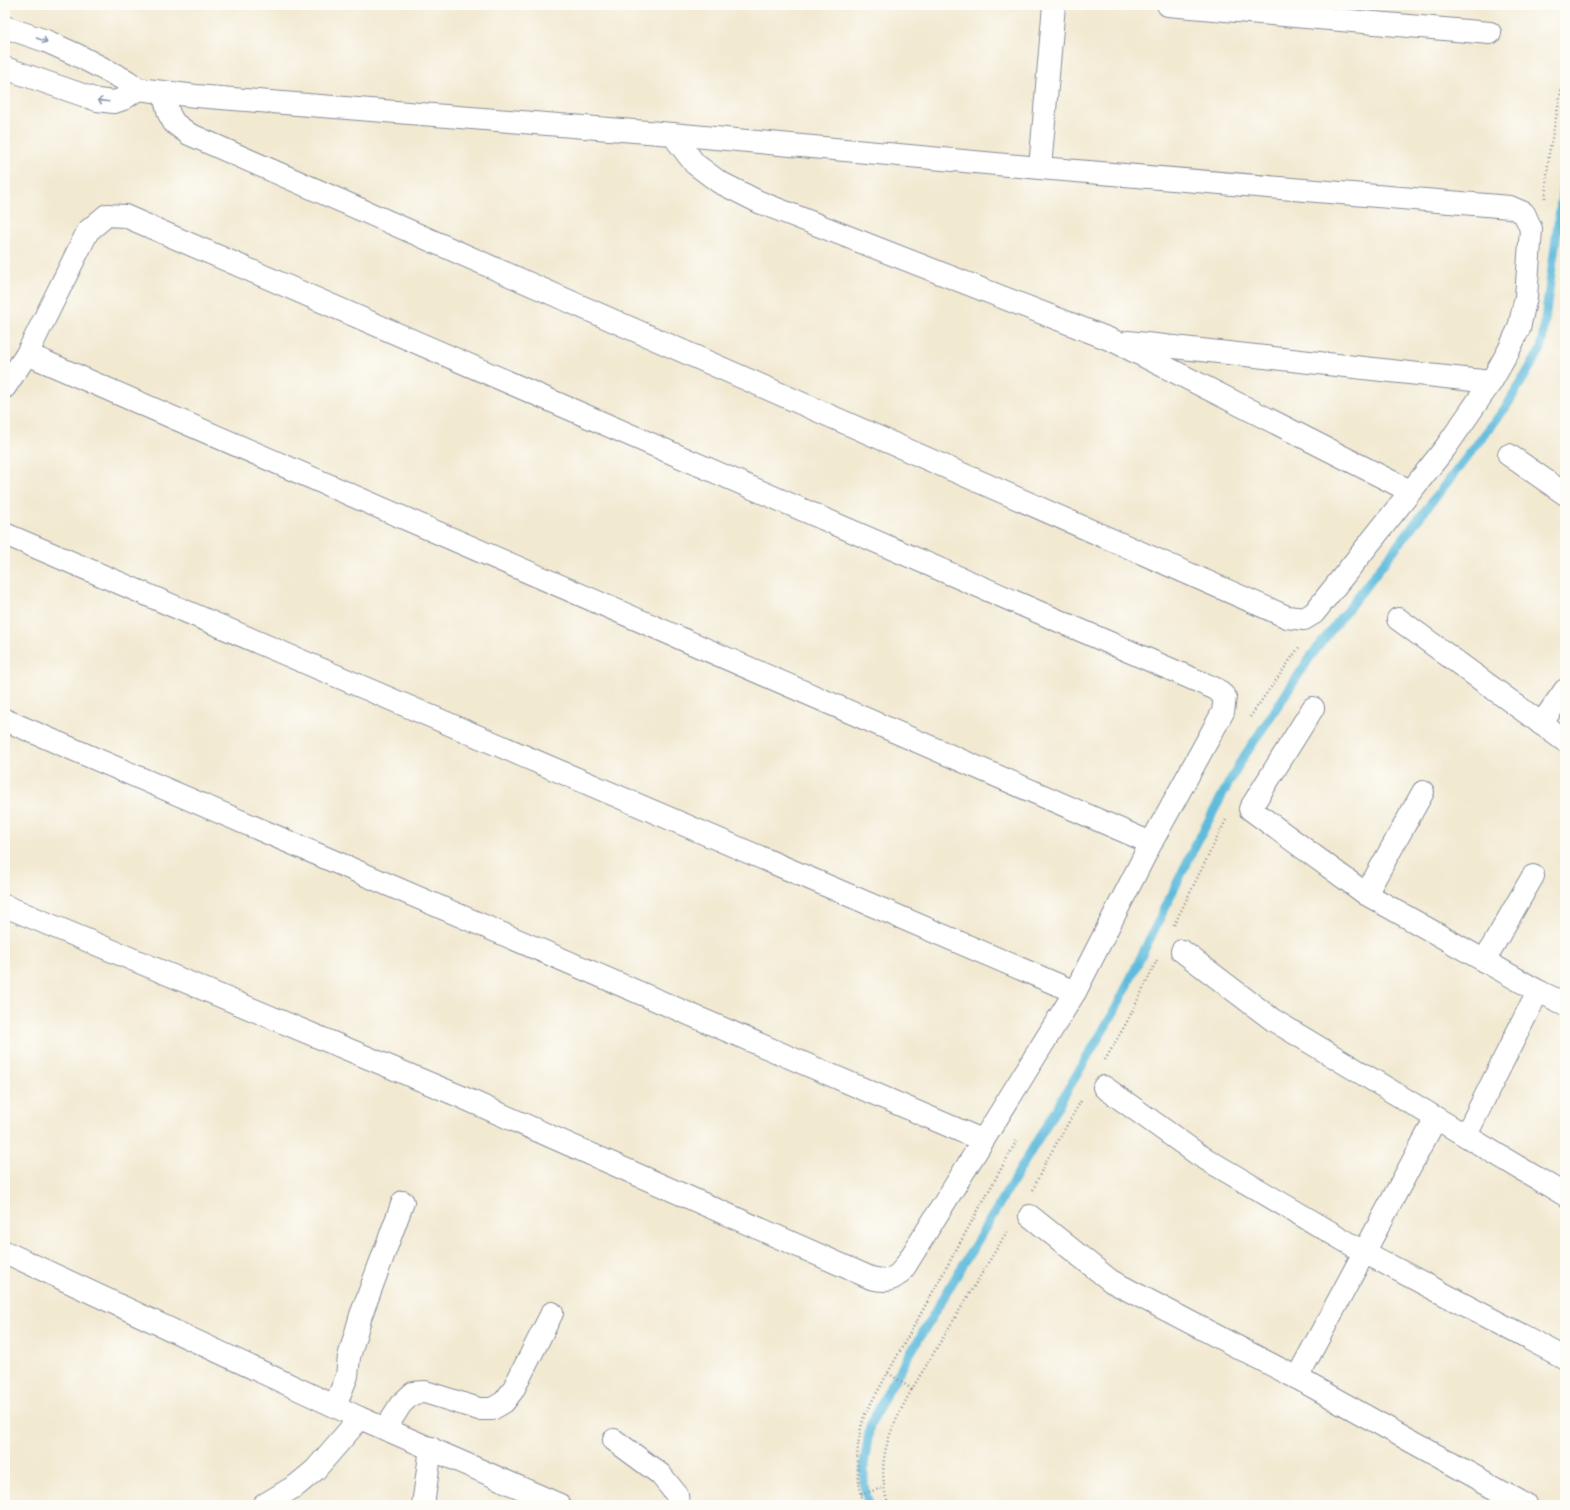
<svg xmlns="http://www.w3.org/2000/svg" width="1570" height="1510" font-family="Kalam,sans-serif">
<rect width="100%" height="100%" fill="#fdfcf7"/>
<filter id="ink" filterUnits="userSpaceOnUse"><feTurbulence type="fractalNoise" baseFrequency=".025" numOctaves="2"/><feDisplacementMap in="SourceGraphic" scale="8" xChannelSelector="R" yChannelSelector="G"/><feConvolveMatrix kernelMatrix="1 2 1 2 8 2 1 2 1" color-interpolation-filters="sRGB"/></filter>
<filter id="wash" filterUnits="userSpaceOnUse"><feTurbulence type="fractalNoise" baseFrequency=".012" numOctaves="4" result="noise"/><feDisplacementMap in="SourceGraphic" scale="16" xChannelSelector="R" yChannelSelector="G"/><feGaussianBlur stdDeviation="0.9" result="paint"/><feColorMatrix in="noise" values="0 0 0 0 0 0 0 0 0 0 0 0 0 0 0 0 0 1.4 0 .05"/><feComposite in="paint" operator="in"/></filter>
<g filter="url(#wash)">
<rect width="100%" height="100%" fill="#f2e9d1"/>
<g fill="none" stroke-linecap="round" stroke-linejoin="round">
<polyline stroke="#5ebbdc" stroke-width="9" points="869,1505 864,1486 864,1464 870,1426 886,1394 1114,1012 1196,844 1239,764 1311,656 1506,407 1541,349 1565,172"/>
</g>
</g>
<g filter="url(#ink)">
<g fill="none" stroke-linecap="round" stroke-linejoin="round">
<defs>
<g id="minor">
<polyline points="1168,5 1490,33"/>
<polyline points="5,27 46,41 77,55 127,81 138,89 196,96 672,134 1040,168 1510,207 1524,213 1531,229 1526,297 1519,328 1508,352 1491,382 1446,447 1314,613 1304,619 1287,617 189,134 174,123 169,114 163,92"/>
<polyline points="5,68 97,100 114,102 123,99 138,89"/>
<polyline points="672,134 695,164 719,182 759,202 1114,341 1410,491"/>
<polyline points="1040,168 1054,5"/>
<polyline points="1128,342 1491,382"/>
<polyline points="27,354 1151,843"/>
<path d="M 5,387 L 27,354 L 88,231 L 107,215 L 125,216 L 1216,689 L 1225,697 L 1223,712 L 1151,843 L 1075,992 L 904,1268 C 894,1281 887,1282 871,1278 L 457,1095 L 5,906"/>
<polyline points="1509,455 1565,494"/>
<polyline points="5,534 1075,992"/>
<polyline points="1398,619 1565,741"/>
<polyline points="1313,708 1250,809 1366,894 1538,991"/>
<polyline points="5,720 982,1140"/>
<polyline points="1541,724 1565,690"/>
<polyline points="1366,894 1423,792"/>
<polyline points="1182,951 1273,1020 1436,1118"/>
<polyline points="1484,961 1533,876"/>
<polyline points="1104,1087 1199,1155 1364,1252 1565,1358"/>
<polyline points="1466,1135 1538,991 1565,1004"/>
<polyline points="1030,1216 1111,1281 1297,1378 1526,1505"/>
<polyline points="5,1252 360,1418 560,1505"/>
<polyline points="1297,1378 1436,1118 1565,1195"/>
<polyline points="335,1406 347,1376 349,1357 361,1315 403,1202"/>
<polyline points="385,1429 401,1404 413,1393 425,1392 479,1409 492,1409 504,1402 513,1390 552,1313"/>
<polyline points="614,1440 660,1474 677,1495 678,1505"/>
<polyline points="264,1505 297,1485 315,1470 360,1418"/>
<polyline points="423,1505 431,1448"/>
</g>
</defs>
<use href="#minor" stroke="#868c98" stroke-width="24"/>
<g stroke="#868c98" stroke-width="2.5" stroke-dasharray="1 3" stroke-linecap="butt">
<polyline points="1545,198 1549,153 1565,72"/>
<polyline points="1250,717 1300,646"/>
<polyline points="1174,925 1226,820"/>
<polyline points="1105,1060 1128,1020 1157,960"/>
<polyline points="1033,1190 1045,1163 1081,1101"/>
<polyline points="888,1373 912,1389 1008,1230"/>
<polyline points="861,1494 883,1488"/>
<path d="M 864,1505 C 855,1472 855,1449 864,1416 L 1017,1140"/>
<path d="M 888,1505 C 875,1457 890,1430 912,1389"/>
</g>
<use href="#minor" stroke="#fff" stroke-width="22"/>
</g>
<defs><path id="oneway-shaft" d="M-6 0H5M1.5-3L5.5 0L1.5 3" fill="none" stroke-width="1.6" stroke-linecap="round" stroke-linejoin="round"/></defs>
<g stroke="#8d97ae">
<use href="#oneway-shaft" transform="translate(42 40) rotate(20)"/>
<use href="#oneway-shaft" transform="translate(103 101) rotate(-173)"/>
</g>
</g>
<rect width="1570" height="1510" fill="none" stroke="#fdfcf7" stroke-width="20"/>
</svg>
